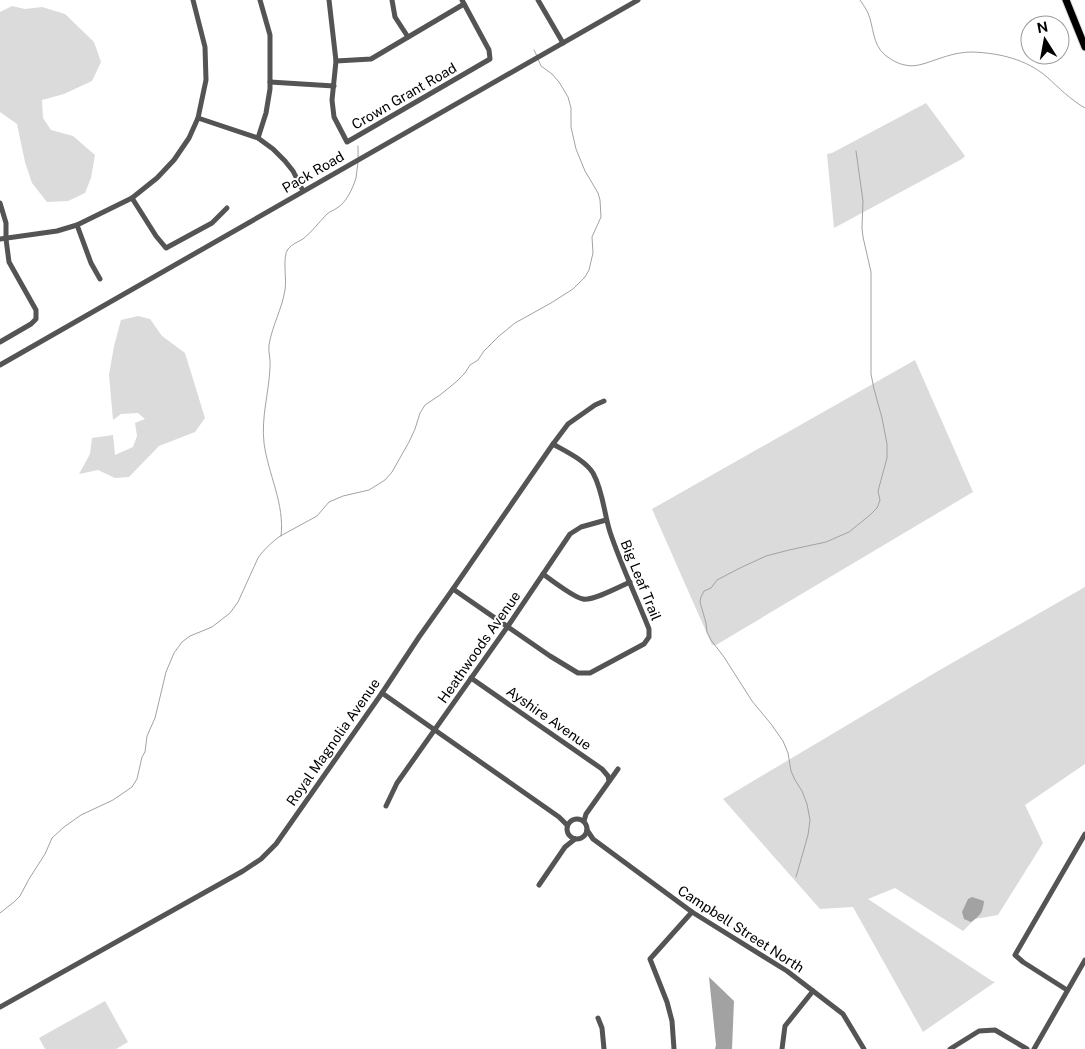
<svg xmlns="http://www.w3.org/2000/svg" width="1085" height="1049" font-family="'Public Sans',sans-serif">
<rect width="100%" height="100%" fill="#fff"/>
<g fill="#dbdbdb">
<polygon points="12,6 25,9 42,7 65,14 94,42 101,62 92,81 64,94 42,100 43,118 51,130 73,136 95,155 91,178 85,193 68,201 47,202 32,183 25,162 17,124 0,112 0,12"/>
<polygon points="926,103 965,156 962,159 834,228 827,154 832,153"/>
<polygon points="138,316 150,319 162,336 185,353 205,418 195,432 159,446 129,477 115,478 98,470 79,474 90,454 92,438 113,435 115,455 133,447 137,436 135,423 145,419 138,413 121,414 113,420 109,375 114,346 121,320"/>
<polygon points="915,360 973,492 716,645 712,645 652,509"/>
<polygon points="1085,587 1085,764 1025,805 1043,843 998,915 975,919 963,931 895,888 868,899 992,981 995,982 923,1032 853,907 820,909 723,799 938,671"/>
<polygon points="105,1001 128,1042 116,1049 45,1049 39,1038"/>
</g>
<g fill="#a2a2a2">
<path d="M 972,897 L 984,901 C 983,912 980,916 971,922 L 964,919 L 962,912 L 968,899 Z"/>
<polygon points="709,977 734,1001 732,1049 715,1049 716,1045"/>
</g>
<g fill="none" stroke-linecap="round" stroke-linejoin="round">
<g stroke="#a2a2a2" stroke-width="1">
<path d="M 860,0 C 863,4 866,9 868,13 C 874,27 872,44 885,55 C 890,59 898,64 905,65 C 916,68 928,62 938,59 C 949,55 961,52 972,52 C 999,53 1026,59 1047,77 C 1059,88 1071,100 1085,108"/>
<polyline points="534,50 537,56"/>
<polyline points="358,158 358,146"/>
<path d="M 281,536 C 285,504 268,474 264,443 C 261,417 269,393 270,367 C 271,360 268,352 269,345 C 272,326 282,309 285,290 C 287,279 282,257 288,249 C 292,244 298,242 303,239 C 312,232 319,222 327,214 C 330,211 333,211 337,208 C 346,203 353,188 356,178 C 357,173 357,167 358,162"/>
<polyline points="796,877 808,835 810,820 807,804 802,791 795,780 791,771 788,753 783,741 771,724 752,701 724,657 711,640 707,632 706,623 700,602 701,597 704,591 711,588 717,580 740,568 766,556 789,550 826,542 842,535 849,532 870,515 877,508 880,500 878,491 887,458 887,444 882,418 874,389 871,374 871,272 863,237 862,228 863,201 856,151"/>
<path d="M 0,913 L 14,902 L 20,896 L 29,879 L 45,854 L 52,838 L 64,827 L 81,815 L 113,800 L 132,787 L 137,779 L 142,757 L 145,752 L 147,736 L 155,718 L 166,672 L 174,653 L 182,642 L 190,636 L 212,627 L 230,613 L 238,602 L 258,558 C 262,551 277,537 284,534 L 317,516 L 329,502 L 343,496 L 369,490 L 385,480 L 392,472 L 409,442 L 415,429 L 420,413 L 425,405 L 440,395 L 456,382 L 465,373 L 470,365 L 478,360 L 484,351 L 499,336 L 515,323 L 551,303 L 573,289 L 585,277 L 589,270 L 593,253 L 592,237 L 601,217 L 600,200 L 598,193 L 585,171 L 576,149 L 571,127 L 571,108 L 568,97 L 559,82 L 552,74 L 541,66 L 538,59"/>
</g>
<defs>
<polyline id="major" points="1066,0 1085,47"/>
</defs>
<use href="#major" stroke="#dbdbdb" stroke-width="9"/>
<g stroke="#545454" stroke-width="5">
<polyline points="329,0 336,61 332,100 334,117 347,142 490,59 489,50 462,0"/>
<polyline points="392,0 395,17 408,37"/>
<polyline points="538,0 563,43"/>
<polyline points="336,61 371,59 464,4"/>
<polyline points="270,82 334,86"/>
<polyline points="198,118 258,138 273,149 285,161 293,171 303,191"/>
<polyline points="258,138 266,113 270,89 270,35 260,0"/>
<polyline points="132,198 156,236 166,248 212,223 227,208"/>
<polyline points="0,203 6,223 6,239 9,262 36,310 36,319 31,324 0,342"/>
<polyline points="77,225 91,263 100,279"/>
<polyline points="0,239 57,231 77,225 132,198 157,178 174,160 189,138 198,118 206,80 205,47 193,0"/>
<polyline points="0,365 638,0"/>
<path d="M 543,574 C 551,580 575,598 583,599 C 593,601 619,587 630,582"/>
<path d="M 453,589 L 550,656 L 578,673 L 590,673 L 644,644 L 649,637 L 649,629 C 636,596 621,565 610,532 C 604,513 603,491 593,473 C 585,460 565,451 553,444"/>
<polyline points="471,678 602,769 608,776 609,781"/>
<polyline points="382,693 559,817 567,825"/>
<polyline points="386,806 397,783 508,626 570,534 581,527 606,520"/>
<circle cx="577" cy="829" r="10"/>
<polyline points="584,821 586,814 618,769"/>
<polyline points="587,830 593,839 692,912 787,971 843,1014 864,1049"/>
<polyline points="539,885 565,847 575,839"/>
<polyline points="1067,990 1023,962 1015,955 1085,834"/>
<polyline points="0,1007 243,871 261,859 276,844 382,693 419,637 453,589 553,444 568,424 595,405 604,401"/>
<polyline points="598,1018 602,1028 604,1049"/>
<polyline points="674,1049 672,1021 667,1002 650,959 692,912"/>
<polyline points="782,1049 785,1026 813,991"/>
<polyline points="950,1049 979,1031 995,1030 1027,1049"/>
<polyline points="1034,1049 1085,960"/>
</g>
<use href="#major" stroke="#000" stroke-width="7"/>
</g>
<g text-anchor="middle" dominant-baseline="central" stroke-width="4" stroke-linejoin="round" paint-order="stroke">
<g font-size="14" fill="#000" stroke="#fff">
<text transform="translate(404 96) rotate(-30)">Crown Grant Road</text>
<text transform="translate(313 172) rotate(-30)">Pack Road</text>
<text transform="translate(641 580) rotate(68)">Big Leaf Trail</text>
<text transform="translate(479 647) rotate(-55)">Heathwoods Avenue</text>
<text transform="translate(549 718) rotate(35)">Ayshire Avenue</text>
<text transform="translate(333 742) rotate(-55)">Royal Magnolia Avenue</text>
<text transform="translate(741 929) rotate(33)">Campbell Street North</text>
</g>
</g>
<g transform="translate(1045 40) rotate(349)"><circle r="24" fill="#ffffff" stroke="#999999"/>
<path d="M0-4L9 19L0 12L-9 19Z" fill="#000000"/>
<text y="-8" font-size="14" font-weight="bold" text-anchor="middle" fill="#000000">N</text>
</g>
</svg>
